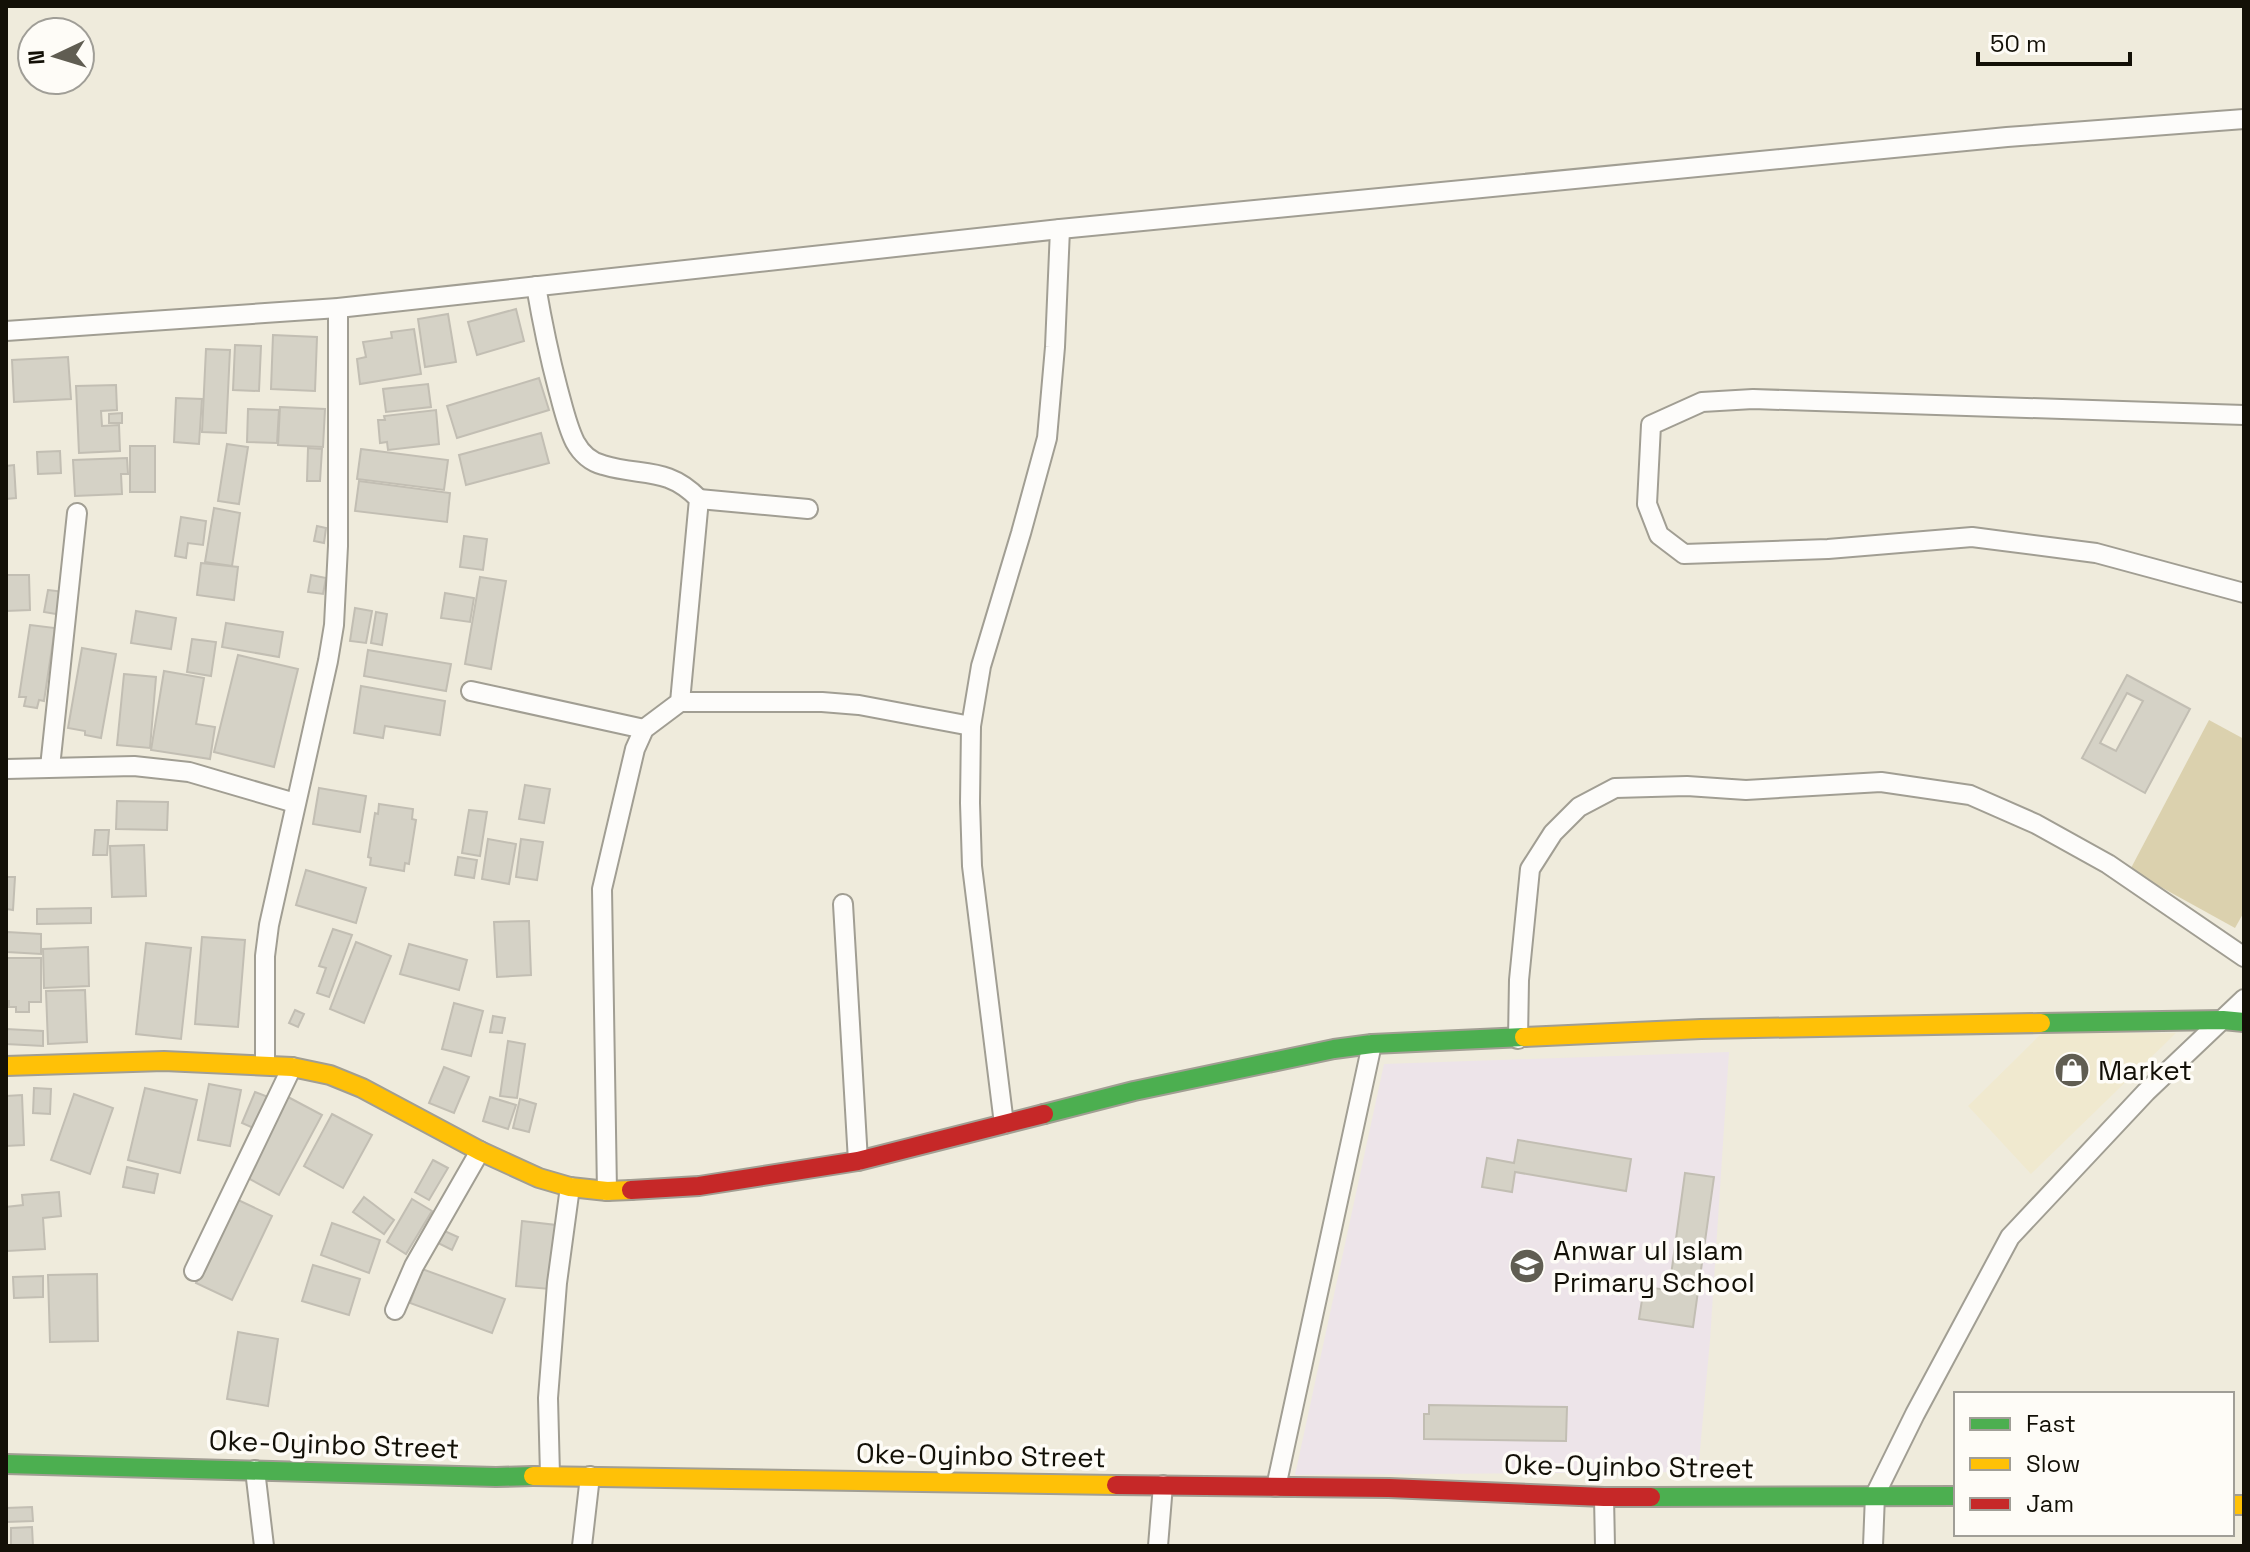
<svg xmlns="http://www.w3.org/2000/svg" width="2250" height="1552" font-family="'Space Grotesk',sans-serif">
<rect width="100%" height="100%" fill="#efebdc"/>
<polygon fill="#f0e9cf" points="2042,1033 2176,1033 2031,1174 1968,1106"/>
<polygon fill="#ede4e9" points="1729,1052 1710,1340 1698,1472 1295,1475 1384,1064"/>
<polygon fill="#dbd1ae" points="2209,720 2244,739 2244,912 2235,928 2130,870"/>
<g fill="#d5d2c6" stroke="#c2beb3" stroke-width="2" fill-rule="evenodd">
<polygon points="516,309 524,341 477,355 468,322"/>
<polygon points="448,314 456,362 425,367 418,319"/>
<polygon points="414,329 421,374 360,384 357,359 366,357 363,342 392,338 391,332"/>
<polygon points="273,335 317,337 315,391 271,389"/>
<polygon points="235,345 261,346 259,391 233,390"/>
<polygon points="206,349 230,350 226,433 202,432"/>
<polygon points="68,357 71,399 14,402 12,360"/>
<polygon points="539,378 549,410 457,438 447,406"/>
<polygon points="428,384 431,407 386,412 383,389"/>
<polygon points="116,385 117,410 101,411 102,426 119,425 120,451 79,453 76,386"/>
<polygon points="176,398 202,399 199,444 174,442"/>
<polygon points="280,407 325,409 323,447 278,445"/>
<polygon points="248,409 279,410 277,443 247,442"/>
<polygon points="436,410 439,444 388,450 387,442 380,443 378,420 385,420 384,416"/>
<polygon points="122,413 122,423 109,423 109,414"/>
<polygon points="541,433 549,463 466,485 459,455"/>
<polygon points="227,444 248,447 239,504 218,501"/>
<rect x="130" y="446" width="25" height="46"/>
<polygon points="308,448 322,449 320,481 307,481"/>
<polygon points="361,449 448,460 444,490 357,479"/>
<polygon points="60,451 61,473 38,474 37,452"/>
<polygon points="127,458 128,474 121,474 122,494 75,496 73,460"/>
<polygon points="14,465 16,498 6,499 6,466"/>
<polygon points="359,481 450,493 447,522 355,511"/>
<polygon points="214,508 240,513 232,566 205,562"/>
<polygon points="181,517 206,521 203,545 188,543 186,558 175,556"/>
<polygon points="317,526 326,528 324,543 314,541"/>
<polygon points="464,536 487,539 483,570 460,567"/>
<polygon points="201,563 238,567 234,600 197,595"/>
<polygon points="6,575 29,575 30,610 6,611"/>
<polygon points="311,575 326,578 323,594 308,592"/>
<polygon points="480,577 506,581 491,669 465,664"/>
<polygon points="48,590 65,592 62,615 44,612"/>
<polygon points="445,593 474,598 470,622 441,618"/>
<polygon points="355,608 372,611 366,643 350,641"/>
<polygon points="136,611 176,618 171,649 131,643"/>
<polygon points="376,612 387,614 382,645 371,643"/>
<polygon points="226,623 283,632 279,657 222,647"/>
<polygon points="30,625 55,628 44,701 39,700 37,708 24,706 26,697 19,697"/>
<polygon points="192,639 216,642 211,676 187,672"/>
<polygon points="82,648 116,654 101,738 85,735 85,731 68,728"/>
<polygon points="368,650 451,664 446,691 364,676"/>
<polygon points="238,655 298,669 274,767 214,752"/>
<polygon points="164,671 204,678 196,724 215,727 210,759 151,750"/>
<polygon points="124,674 156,677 150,748 117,745"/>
<path d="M 2127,675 L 2190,709 L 2145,793 L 2082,758 ZM 2127,693 L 2143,701 L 2116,751 L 2100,743 Z"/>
<polygon points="361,686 445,701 440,735 385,726 383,738 354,733"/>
<polygon points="525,785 550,789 544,823 519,819"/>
<polygon points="319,788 366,796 360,832 313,824"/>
<polygon points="117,801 168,802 167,830 116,829"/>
<polygon points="379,804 413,809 412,819 416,820 409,864 405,863 404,871 370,865 371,858 368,857 375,813 378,814"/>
<polygon points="469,810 487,812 480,856 462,853"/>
<polygon points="95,830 109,830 107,855 93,855"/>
<polygon points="488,839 516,844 509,884 482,879"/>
<polygon points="521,839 543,842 537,880 516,877"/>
<polygon points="144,845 146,896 112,897 110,846"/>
<polygon points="458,857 477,860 474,878 455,875"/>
<polygon points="306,870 366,888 356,923 296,905"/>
<polygon points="6,877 15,877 13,910 6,909"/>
<polygon points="91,908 91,923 37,924 37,909"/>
<polygon points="529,921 531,975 497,977 494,922"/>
<polygon points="333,929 352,935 329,997 317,993 326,968 319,966"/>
<polygon points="7,932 41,934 41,954 7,952"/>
<polygon points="202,937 245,940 238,1027 195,1024"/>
<polygon points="356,942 391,956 364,1023 330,1009"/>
<polygon points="146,943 191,948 181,1039 136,1034"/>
<polygon points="409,944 467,960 459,990 400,974"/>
<polygon points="88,947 89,986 44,988 43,949"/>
<polygon points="6,958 41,958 41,1002 29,1002 29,1012 16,1012 16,1007 9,1007 9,1001 6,1001"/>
<polygon points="85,990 87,1042 48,1044 46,991"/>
<polygon points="454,1003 483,1011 471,1056 442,1049"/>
<polygon points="295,1010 304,1014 298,1027 289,1023"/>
<polygon points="493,1016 505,1018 502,1033 490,1032"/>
<polygon points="6,1029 43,1031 43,1046 6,1044"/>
<polygon points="508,1041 525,1044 517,1098 500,1096"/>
<polygon points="444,1067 469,1077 454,1113 429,1103"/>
<polygon points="209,1084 241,1090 230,1146 198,1140"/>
<polygon points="34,1088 51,1089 50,1114 33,1113"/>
<polygon points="145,1088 197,1100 180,1173 128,1160"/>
<polygon points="255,1092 271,1098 258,1130 242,1123"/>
<polygon points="74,1094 113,1108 90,1174 51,1160"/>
<polygon points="22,1095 24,1145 6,1146 6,1096"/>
<polygon points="288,1097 322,1115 279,1195 246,1177"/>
<polygon points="490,1097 516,1105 508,1129 483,1121"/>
<polygon points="520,1099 536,1104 529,1132 513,1128"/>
<polygon points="332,1114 372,1135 343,1188 304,1166"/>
<polygon points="1518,1140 1631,1159 1626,1191 1515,1172 1512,1192 1482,1187 1487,1158 1514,1163"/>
<polygon points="433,1160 448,1168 429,1200 415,1192"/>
<polygon points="127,1167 158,1174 154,1193 123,1187"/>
<polygon points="1685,1173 1714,1177 1693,1327 1639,1319 1644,1287 1669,1290"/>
<polygon points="59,1192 61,1216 43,1218 45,1249 7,1251 6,1207 23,1205 22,1195"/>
<polygon points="364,1197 394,1220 384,1234 353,1212"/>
<polygon points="236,1199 272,1216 232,1300 196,1283"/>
<polygon points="412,1199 432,1211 406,1254 387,1242"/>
<polygon points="522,1221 556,1225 550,1289 516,1286"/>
<polygon points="332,1223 380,1240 369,1273 321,1255"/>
<polygon points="440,1229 458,1237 452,1250 434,1241"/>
<polygon points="313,1265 360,1279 349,1315 302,1301"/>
<polygon points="422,1269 505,1299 492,1333 410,1303"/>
<polygon points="97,1274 98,1341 50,1342 48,1275"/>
<polygon points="43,1276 43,1297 14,1298 13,1277"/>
<polygon points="238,1332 278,1339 268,1406 227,1399"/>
<polygon points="1429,1405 1567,1407 1566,1441 1424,1439 1424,1414 1429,1414"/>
<polygon points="32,1507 33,1521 6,1522 6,1508"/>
<polygon points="32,1527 33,1546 11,1546 11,1528"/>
</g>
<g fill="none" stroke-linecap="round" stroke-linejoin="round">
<defs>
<g id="street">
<path d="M 536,286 C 542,321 549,355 558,389 C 563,407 567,426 575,442 C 581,453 591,462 603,465 C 642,477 667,466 699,499 L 680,702 L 644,729 L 635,749 L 602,889 L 607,1191"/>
<polyline points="6,331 338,308 1060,229 2007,137 2244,119"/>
<polyline points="2244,415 1753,399 1702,402 1651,425 1647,504 1659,535 1684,554 1828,549 1972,537 2096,553 2244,593"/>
<polyline points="699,499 808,509"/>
<polyline points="471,691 644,729"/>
<polyline points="680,702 822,702 859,705 971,726"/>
<polyline points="50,767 77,513"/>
<polyline points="6,769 134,766 189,772 295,803"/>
<polyline points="843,904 858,1161"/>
<polyline points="1518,1039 1519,980 1530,869 1553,833 1579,807 1615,788 1687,786 1746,790 1881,782 1970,795 2036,824 2108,864 2244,957"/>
<polyline points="265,1064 265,956 269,925 328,661 334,625 338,546 338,308"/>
<polyline points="1004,1124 972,866 970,803 971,726 981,666 1021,533 1047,438 1055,347 1060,229"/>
<polyline points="194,1271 292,1067"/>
<polyline points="395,1310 414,1266 480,1151"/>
<polyline points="255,1470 264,1546"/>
<polyline points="550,1475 548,1398 557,1283 570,1187"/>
<polyline points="1276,1487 1372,1044"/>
<polyline points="1604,1497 1605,1546"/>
<polyline points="582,1546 590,1476"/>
<polyline points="1158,1546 1163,1485"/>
<polyline points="1873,1546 1875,1495 1915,1414 2010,1237 2146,1092 2244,999"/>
</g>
<g id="fast">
<polyline points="2041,1023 2223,1020 2244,1022"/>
<polyline points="1044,1114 1134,1091 1334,1049 1372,1044 1524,1037"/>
<polyline points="6,1464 496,1477 533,1476"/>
<polyline points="1651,1497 1956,1496"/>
</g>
<g id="slow">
<polyline points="1524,1037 1701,1029 2041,1023"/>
<polyline points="6,1066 164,1061 292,1067 330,1075 362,1088 480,1151 539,1178 570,1187 607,1191 631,1190"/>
<polyline points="533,1476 1116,1485"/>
<polyline points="2232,1505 2244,1505"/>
</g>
<g id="jam">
<polyline points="631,1190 699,1186 858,1161 1044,1114"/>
<polyline points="1116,1485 1389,1488 1604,1497 1651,1497"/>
</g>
</defs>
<use href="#street" stroke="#a19e93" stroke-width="22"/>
<use href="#fast" stroke="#a19e93" stroke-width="22"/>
<use href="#slow" stroke="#a19e93" stroke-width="22"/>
<use href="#jam" stroke="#a19e93" stroke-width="22"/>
<use href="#street" stroke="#fdfcfa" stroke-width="18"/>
<use href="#fast" stroke="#4caf50" stroke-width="18"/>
<use href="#slow" stroke="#ffc107" stroke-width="18"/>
<use href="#jam" stroke="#c62828" stroke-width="18"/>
</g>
<defs>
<symbol id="shop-disc" viewBox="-11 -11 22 22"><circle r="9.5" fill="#605d52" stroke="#fefcf7"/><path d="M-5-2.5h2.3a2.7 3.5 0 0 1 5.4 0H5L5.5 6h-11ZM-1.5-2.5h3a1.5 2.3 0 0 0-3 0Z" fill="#fff"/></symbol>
<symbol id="school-disc" viewBox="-11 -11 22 22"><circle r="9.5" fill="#605d52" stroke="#fefcf7"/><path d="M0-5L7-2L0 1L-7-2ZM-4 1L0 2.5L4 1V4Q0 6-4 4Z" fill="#fff"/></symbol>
</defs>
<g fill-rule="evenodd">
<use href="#shop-disc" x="2052" y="1050" width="40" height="40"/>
<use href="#school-disc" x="1507" y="1246" width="40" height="40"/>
</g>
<g text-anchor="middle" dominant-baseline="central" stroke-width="7" stroke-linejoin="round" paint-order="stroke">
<g font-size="28" fill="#131007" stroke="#fefcf7" text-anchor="start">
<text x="2098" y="1070">Market</text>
<text x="1553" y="1250">Anwar ul Islam<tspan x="1553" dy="32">Primary School</tspan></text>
</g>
<g font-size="28" fill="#131007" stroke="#fefcf7">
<text transform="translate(334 1444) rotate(2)">Oke-Oyinbo Street</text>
<text transform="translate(981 1455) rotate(1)">Oke-Oyinbo Street</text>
<text transform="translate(1629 1466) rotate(1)">Oke-Oyinbo Street</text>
</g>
</g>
<rect width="2250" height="1552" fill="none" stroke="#131007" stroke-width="16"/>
<rect x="1954" y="1392" width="280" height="144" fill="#fefcf7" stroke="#a09e97" stroke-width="2"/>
<rect x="1970" y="1418" width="40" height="12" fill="#4caf50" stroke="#a09e97" stroke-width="2"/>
<text x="2026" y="1432" font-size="24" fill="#131007">Fast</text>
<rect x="1970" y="1458" width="40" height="12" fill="#ffc107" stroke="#a09e97" stroke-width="2"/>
<text x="2026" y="1472" font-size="24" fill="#131007">Slow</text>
<rect x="1970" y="1498" width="40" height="12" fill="#c62828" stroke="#a09e97" stroke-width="2"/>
<text x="2026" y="1512" font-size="24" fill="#131007">Jam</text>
<g transform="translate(56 56) rotate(266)"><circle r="38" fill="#fefcf7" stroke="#a09e97" stroke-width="2"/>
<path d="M0-6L14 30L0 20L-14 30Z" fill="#605d52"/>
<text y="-12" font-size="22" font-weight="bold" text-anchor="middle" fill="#131007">N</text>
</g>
<path d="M1978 52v12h152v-12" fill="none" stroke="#131007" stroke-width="4"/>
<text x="1990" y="52" font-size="24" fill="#131007" stroke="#fefcf7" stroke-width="6" paint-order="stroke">50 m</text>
</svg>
